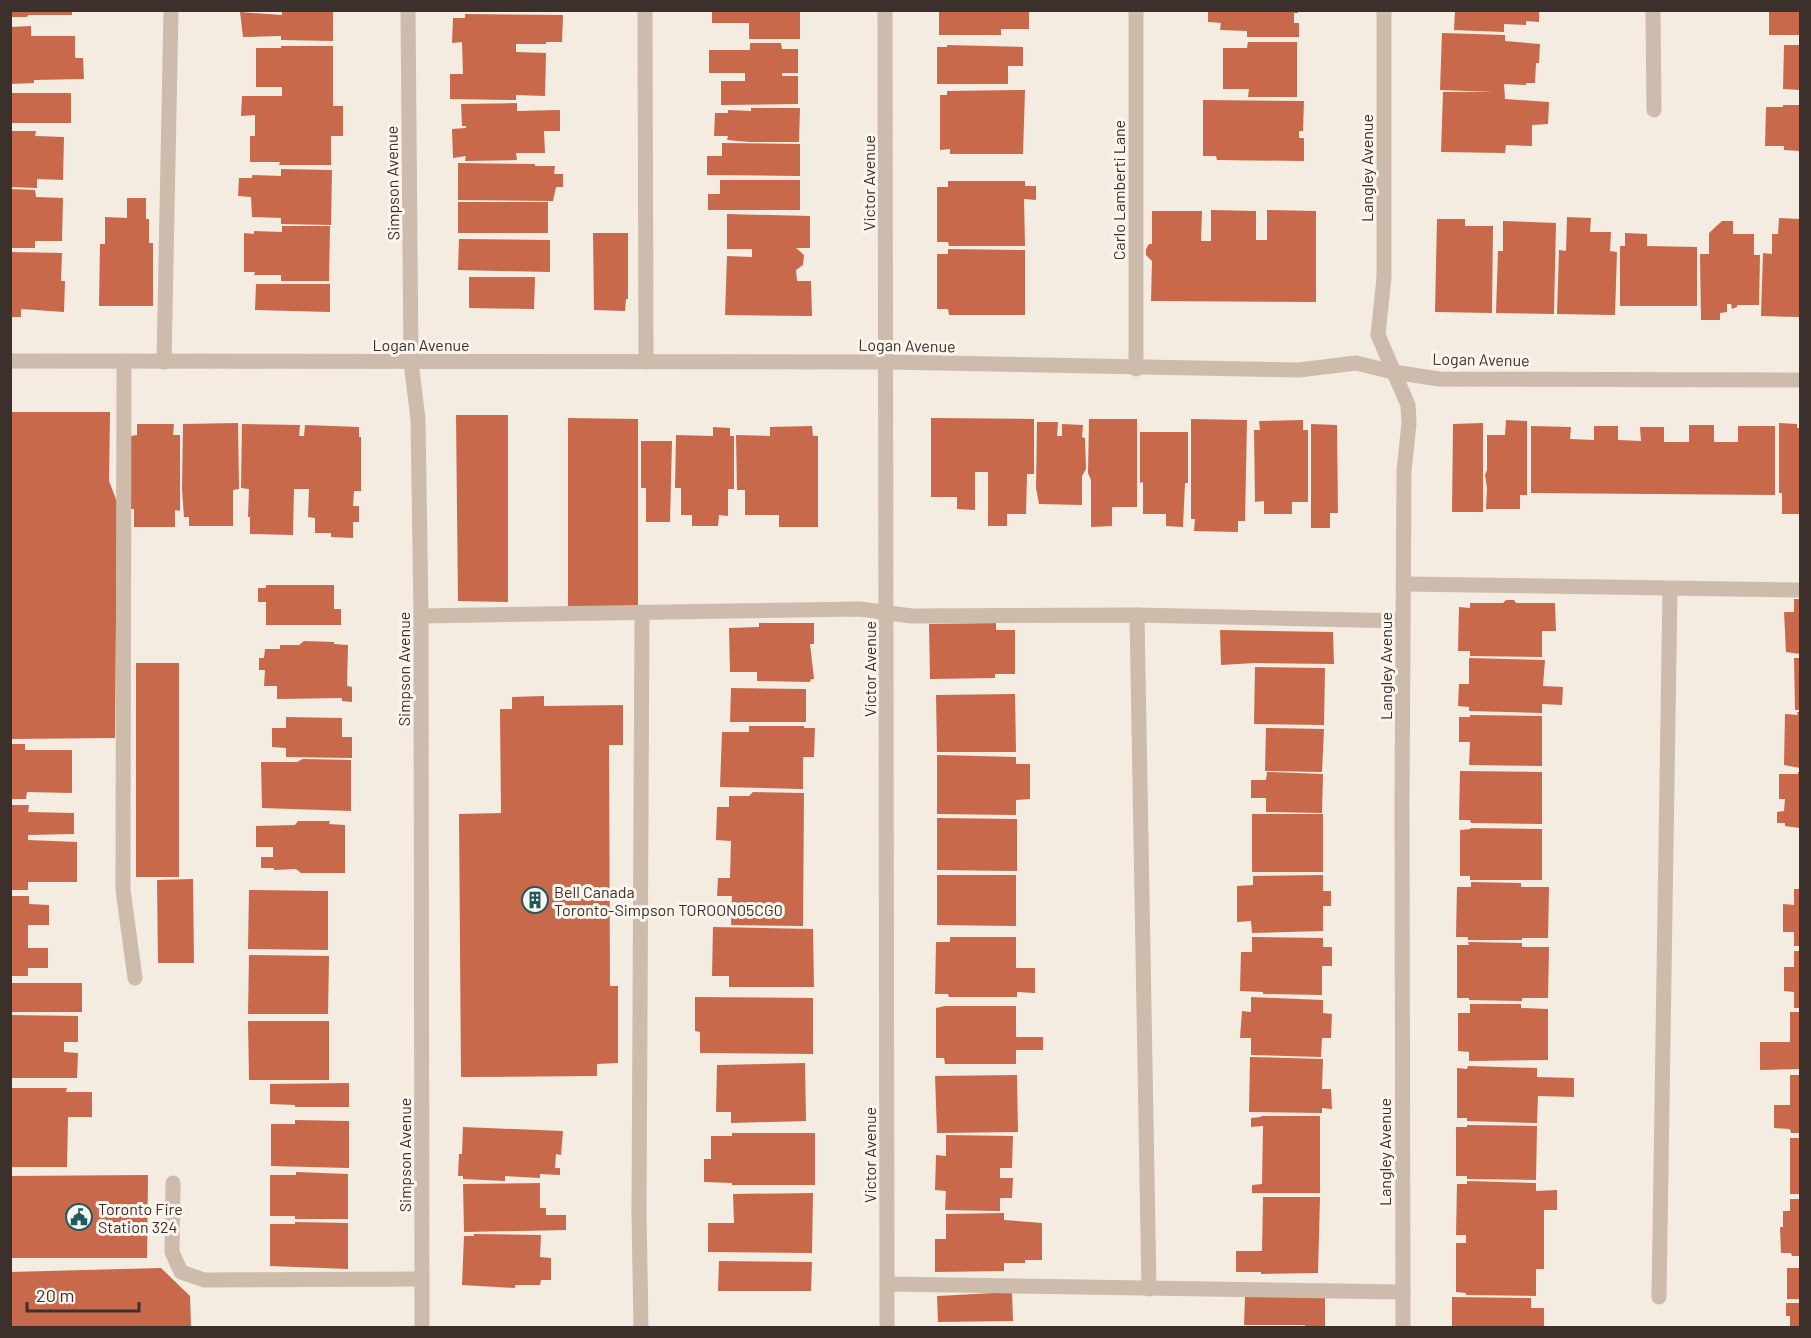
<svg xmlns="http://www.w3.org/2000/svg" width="1811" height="1338" font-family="Barlow,sans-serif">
<rect width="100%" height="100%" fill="#f4ebe1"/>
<g fill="#c8694b">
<polygon points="10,10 72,10 72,15 28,15 27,17 10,17"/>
<polygon points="282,10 333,10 333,41 281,40 281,36 243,37 240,12 282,15"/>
<polygon points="712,10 800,10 800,39 749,39 749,23 712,23"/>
<polygon points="939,10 1029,10 1029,29 1001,29 1001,35 939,35"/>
<polygon points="1208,10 1298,10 1298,13 1294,13 1294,23 1299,23 1299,37 1247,37 1247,31 1220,30 1221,23 1208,22"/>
<polygon points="1455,10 1539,10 1539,22 1526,21 1526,25 1504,24 1504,32 1454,30"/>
<rect x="1769" y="10" width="31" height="25"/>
<polygon points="465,14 563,15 562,42 546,42 546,44 516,44 516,52 546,53 545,96 516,95 516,100 450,99 450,74 463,74 462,42 452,43 453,18 465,18"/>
<polygon points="31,26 31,36 75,36 75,58 83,58 84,79 34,80 34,83 10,84 10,27"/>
<polygon points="1442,33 1505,35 1505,41 1540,44 1539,63 1536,63 1535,83 1526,83 1526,85 1504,84 1505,99 1549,102 1548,124 1532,125 1532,146 1506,145 1505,153 1441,152 1443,92 1494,92 1440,90"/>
<polygon points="1248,42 1297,42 1297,97 1248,97 1249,89 1223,89 1223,48 1247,48"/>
<polygon points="750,43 781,43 782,49 798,49 798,73 782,73 782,76 798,76 798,104 721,105 721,81 745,81 745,73 709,73 709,50 750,50"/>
<polygon points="947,45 1023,47 1023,66 1008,66 1008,84 937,84 937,47 947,47"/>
<polygon points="1784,45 1800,45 1800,90 1783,89"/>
<polygon points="281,46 333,46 333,106 343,106 343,136 331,136 331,165 279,165 280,162 250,162 250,136 255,136 255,115 241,116 242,96 282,96 282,87 256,87 256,48 281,48"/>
<polygon points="1025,90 1023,154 950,154 950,149 940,150 940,95 947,95 947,91"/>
<rect x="10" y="93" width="61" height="30"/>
<polygon points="1203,100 1304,101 1303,131 1299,131 1299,138 1304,138 1304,161 1217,160 1216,156 1203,156"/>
<polygon points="517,103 517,111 560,110 560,131 544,131 545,153 516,153 517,160 465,161 466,156 453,158 452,129 466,128 466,126 462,126 461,104"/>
<polygon points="1783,105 1800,105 1800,151 1784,150 1784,146 1765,146 1766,107 1783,107"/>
<polygon points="751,108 800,108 799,142 750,142 727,140 728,136 714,136 715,113 728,113 728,110 751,111"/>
<polygon points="10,131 36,131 35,136 64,137 63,180 37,179 37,188 10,187"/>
<polygon points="722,143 800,144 800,176 707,175 707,156 722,156"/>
<polygon points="458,163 535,164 535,166 555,166 554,174 563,174 563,187 556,187 553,201 458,200"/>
<polygon points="281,169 332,170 331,225 281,224 281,218 252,217 251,197 238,196 239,178 252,178 252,175 281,176"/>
<polygon points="720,180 800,180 800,210 708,210 708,194 720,194"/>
<polygon points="948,181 1025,181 1025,186 1036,186 1036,200 1024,199 1025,246 949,246 948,242 937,242 937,187 948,187"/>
<polygon points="10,189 35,190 36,197 63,198 62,241 35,241 35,248 10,248"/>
<polygon points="127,198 146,198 146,219 149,219 149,243 153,243 153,306 99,306 100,244 105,244 105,217 127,218"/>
<rect x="458" y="202" width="90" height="31"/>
<polygon points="1211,210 1256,211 1256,240 1267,240 1267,210 1316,211 1316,302 1151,301 1152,261 1146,255 1146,249 1149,244 1152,244 1152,211 1202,211 1201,241 1211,241"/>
<polygon points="727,214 810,216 810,248 796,248 804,255 803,265 796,270 797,281 811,281 812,316 725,315 727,256 752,257 752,249 727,249"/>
<polygon points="1567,217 1591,218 1590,232 1611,232 1610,251 1617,252 1615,315 1557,314 1559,250 1566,251"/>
<polygon points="1779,218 1800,219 1800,317 1761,316 1763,253 1772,254 1772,234 1778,234"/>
<polygon points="1437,219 1465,219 1465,226 1493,226 1492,313 1435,312"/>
<polygon points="1503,221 1556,223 1554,314 1496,313 1498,251 1503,251"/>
<polygon points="1722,221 1733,221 1733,234 1754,234 1754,255 1760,255 1759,305 1737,305 1737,307 1732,309 1731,304 1727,304 1727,312 1720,313 1720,320 1701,320 1700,254 1709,254 1709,233"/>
<polygon points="282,226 330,226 329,281 281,281 281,275 254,275 255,272 244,272 244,233 254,234 254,231 282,232"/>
<polygon points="593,233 628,233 628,299 626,299 625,311 594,310"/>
<polygon points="1625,233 1647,234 1647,246 1697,247 1697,306 1620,306 1620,246 1625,246"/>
<polygon points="459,239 550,240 550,272 458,270"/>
<polygon points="948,249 1025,250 1025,315 949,315 948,309 937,309 937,254 948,254"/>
<polygon points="10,252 62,253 61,281 65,281 64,312 21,309 21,317 10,317"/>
<polygon points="469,277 535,277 534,309 469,308"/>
<polygon points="256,284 330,284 330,312 255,310"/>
<polygon points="10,412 110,412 109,481 117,502 115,738 10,739"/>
<polygon points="456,415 508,415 508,602 458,601"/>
<polygon points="568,418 638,419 638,607 568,607"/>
<polygon points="931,418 1034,419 1034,474 1027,474 1026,514 1007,514 1007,526 988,526 988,472 975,472 975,510 957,509 957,497 931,497"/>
<polygon points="1089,419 1137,419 1137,507 1112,507 1112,526 1091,527 1091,480 1088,473"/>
<polygon points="1191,419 1247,420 1245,521 1238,521 1238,532 1194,531 1195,519 1191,519"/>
<polygon points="1303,420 1303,430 1308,430 1308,502 1292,502 1292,514 1264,514 1264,501 1255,502 1254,430 1260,430 1259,421"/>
<polygon points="1506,420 1527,421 1527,495 1520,495 1520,509 1486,509 1487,488 1485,475 1487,470 1487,435 1505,435"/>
<polygon points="1037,422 1058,422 1057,436 1062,436 1062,424 1083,425 1082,437 1085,438 1086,469 1082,476 1082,505 1039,504 1036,488"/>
<polygon points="238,423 239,489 233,490 233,526 189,526 189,517 184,517 182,489 183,424"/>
<polygon points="1483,423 1483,512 1452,512 1453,424"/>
<polygon points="1779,423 1797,424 1797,428 1800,428 1800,514 1782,514 1782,493 1779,493"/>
<polygon points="137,424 174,424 173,435 180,435 180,511 175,510 175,527 134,527 134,509 131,509 131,436 137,435"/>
<polygon points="242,424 300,425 299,436 304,436 305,425 359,427 359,437 361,437 361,491 354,491 353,506 359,506 359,522 353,522 353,538 331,537 331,533 315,533 315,518 308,517 309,489 294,489 293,535 250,534 250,517 248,517 249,489 241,488"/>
<polygon points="1311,424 1337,425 1338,513 1330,513 1330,528 1311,528"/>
<polygon points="1689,425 1714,425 1714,442 1738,442 1738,426 1775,426 1775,495 1531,493 1531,426 1571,427 1570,439 1594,440 1594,426 1618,426 1618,440 1641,441 1640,427 1664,427 1664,442 1689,442"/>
<polygon points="812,426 813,436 818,436 818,527 779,527 779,515 745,515 745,490 737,490 736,435 770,436 770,427"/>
<polygon points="713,427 730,428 730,436 734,436 734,489 728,489 728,516 719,515 718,526 692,526 692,515 681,515 681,488 675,488 676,435 713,436"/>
<polygon points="1140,432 1188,432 1188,483 1185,483 1183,527 1166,526 1166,514 1143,514 1143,482 1140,483"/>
<polygon points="641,441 672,441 670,522 646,522 646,488 641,488"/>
<polygon points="266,585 334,585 334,609 341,609 341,625 266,625 266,602 258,602 258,588 266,588"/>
<polygon points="1794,599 1800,599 1800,654 1786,652 1784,612 1794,612"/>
<polygon points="1506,600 1514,600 1516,603 1555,603 1556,631 1542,631 1542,657 1470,656 1470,651 1458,651 1459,607 1470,608 1470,603 1503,603"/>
<polygon points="759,623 814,623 814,644 810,644 814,679 811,679 810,682 757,681 757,672 730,672 729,628 759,627"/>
<polygon points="996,623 996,630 1015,630 1015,674 995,674 995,678 930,679 929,624"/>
<polygon points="1220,630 1333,632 1334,664 1254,663 1221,665"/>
<polygon points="304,641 334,642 334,644 348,645 347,686 352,687 352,702 342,701 342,698 277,699 277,686 264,686 265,670 259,670 259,658 264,658 265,649 280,649 280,645 299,645"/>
<polygon points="1469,658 1545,660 1543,686 1563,687 1562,705 1542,704 1542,713 1469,711 1469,707 1458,706 1459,684 1469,684"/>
<polygon points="1794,658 1800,658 1800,710 1795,710"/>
<rect x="136" y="663" width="43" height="214"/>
<polygon points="1255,667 1325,668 1324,725 1254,724"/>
<polygon points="731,688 806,689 806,722 730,722"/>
<polygon points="1015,694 1016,752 937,752 936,695"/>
<polygon points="544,696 544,706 623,705 623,745 609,745 610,986 618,986 618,1063 597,1064 597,1076 461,1077 459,814 501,813 500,709 512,709 512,697"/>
<polygon points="1797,712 1800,712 1800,768 1784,765 1785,714 1798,715"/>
<polygon points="1470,715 1542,716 1542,766 1469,765 1470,742 1459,742 1459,717 1470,717"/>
<polygon points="286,717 342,718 342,737 352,737 352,758 286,757 286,748 272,747 272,728 286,728"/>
<polygon points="749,726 804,726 804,728 815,728 814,757 803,757 803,789 720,787 722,732 749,732"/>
<polygon points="1266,728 1324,729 1322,772 1265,771"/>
<polygon points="10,744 25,744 25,750 72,750 72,793 27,792 26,799 10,799"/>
<polygon points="937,755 1016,757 1016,764 1030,764 1030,799 1016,800 1016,815 937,814"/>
<polygon points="303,759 351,760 351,811 262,808 261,762 297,762"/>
<polygon points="1460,771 1542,772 1542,824 1471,823 1470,820 1459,820"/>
<polygon points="1267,772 1323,774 1322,813 1266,812 1266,798 1251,798 1251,780 1266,780"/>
<polygon points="1798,772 1800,772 1800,828 1785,826 1785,823 1777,823 1777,812 1784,811 1785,799 1779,799 1779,774 1798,774"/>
<polygon points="753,792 804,793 803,926 731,925 732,896 717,896 718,878 730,878 731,841 716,840 717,807 729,807 729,796 749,796"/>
<polygon points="10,805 29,805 28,812 74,813 74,834 28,835 28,840 77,842 77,882 28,882 28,890 10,890"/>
<rect x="1252" y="814" width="71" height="58"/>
<polygon points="937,818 1017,819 1017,871 937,870"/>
<polygon points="298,821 330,821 329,824 345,825 345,873 301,873 296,869 274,870 274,868 261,868 261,857 273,857 273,847 256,847 256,826 295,825"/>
<polygon points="1470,828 1542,829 1542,880 1470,880 1470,876 1460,876 1460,830 1471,829"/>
<polygon points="937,875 1016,875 1016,926 937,925"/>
<polygon points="1323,875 1323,891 1331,891 1331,906 1323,906 1323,931 1252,933 1251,921 1237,922 1237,886 1253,885 1253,876"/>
<polygon points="193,879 194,963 158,963 157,880"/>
<polygon points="1471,882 1521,883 1521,887 1549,887 1548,938 1522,938 1522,940 1468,940 1468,937 1456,937 1457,887 1471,887"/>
<polygon points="1794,889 1800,889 1800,946 1794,946 1794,932 1783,932 1783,904 1794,905"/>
<polygon points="249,890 328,891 328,950 248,949"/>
<polygon points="10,896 29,896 29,904 49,905 49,925 28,925 28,948 48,948 48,968 28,968 28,976 10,976"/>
<polygon points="713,927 813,929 814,987 729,987 729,976 712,976"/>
<polygon points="950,937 1016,937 1016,968 1035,968 1035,993 1017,992 1017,997 949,997 948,994 935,994 936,942 950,942"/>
<polygon points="1252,937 1323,938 1323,947 1332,947 1332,966 1322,966 1322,995 1263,994 1263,992 1240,991 1241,952 1252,952"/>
<polygon points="1468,942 1522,943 1522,947 1549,947 1548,998 1522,998 1522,1001 1469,1000 1469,998 1457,998 1457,945 1469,945"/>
<polygon points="1794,951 1800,951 1800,1008 1794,1008 1794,992 1784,991 1784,967 1794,967"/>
<polygon points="249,955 329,956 328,1014 248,1014"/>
<rect x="10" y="983" width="72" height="29"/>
<polygon points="695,997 813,998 813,1054 700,1053 700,1032 695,1031"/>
<polygon points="1251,997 1323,1000 1323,1013 1332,1014 1331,1038 1322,1038 1321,1057 1251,1055 1251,1038 1240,1038 1242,1011 1251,1012"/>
<polygon points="1470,1004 1521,1004 1521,1008 1548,1009 1548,1060 1469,1061 1469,1052 1458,1051 1458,1013 1470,1013"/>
<polygon points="945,1006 1016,1006 1016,1037 1043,1037 1043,1050 1016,1050 1016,1064 945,1064 944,1058 936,1058 936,1008"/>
<polygon points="1790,1012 1800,1012 1800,1069 1760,1070 1760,1042 1790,1042"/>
<polygon points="10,1015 78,1016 78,1042 64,1042 64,1052 78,1053 77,1078 10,1078"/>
<polygon points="248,1021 329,1021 329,1080 249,1080"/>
<polygon points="1250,1057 1323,1059 1322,1089 1331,1089 1332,1109 1322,1108 1322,1113 1249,1112"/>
<polygon points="805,1063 806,1121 731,1123 731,1112 716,1112 717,1065"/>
<polygon points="1468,1066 1537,1068 1537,1077 1574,1078 1574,1097 1538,1096 1537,1123 1467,1121 1467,1118 1457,1118 1457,1068 1467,1069"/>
<polygon points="1017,1075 1018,1132 937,1133 935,1076"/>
<polygon points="1790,1075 1800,1075 1800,1133 1791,1133 1790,1129 1774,1128 1774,1105 1790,1105"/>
<polygon points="349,1083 349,1107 295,1107 295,1105 270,1104 270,1084"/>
<polygon points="10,1088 67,1088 66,1092 92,1092 92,1117 68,1117 67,1167 10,1167"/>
<polygon points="1261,1116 1320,1116 1320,1193 1252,1193 1252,1185 1262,1184 1263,1126 1251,1127 1251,1118 1261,1117"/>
<polygon points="295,1120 349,1121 349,1168 271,1166 271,1124 295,1124"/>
<polygon points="1467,1125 1537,1126 1536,1180 1467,1179 1467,1176 1456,1176 1456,1127 1467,1127"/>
<polygon points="463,1127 563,1131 561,1155 556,1154 555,1168 560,1168 560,1175 540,1174 540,1178 505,1176 505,1181 463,1179 463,1176 458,1176 459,1154 462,1154"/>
<polygon points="732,1133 815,1133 815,1185 732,1185 732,1183 704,1182 704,1159 711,1159 711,1136 732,1136"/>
<polygon points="946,1135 1013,1136 1012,1168 1000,1168 1000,1178 1013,1178 1012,1198 1000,1198 1000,1211 945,1210 946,1191 935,1190 936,1155 946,1156"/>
<rect x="1790" y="1138" width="10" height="56"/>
<polygon points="296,1172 348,1174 348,1219 295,1219 295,1216 270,1216 270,1175 296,1175"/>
<polygon points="148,1175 147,1258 10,1258 10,1176"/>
<polygon points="1467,1181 1536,1183 1536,1191 1557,1190 1557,1210 1544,1210 1544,1269 1536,1269 1536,1296 1466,1295 1466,1293 1456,1292 1456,1243 1466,1243 1466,1235 1456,1235 1457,1184 1467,1184"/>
<polygon points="540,1183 540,1208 546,1208 546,1215 566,1215 566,1230 464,1232 463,1184"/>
<polygon points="813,1193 812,1253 708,1252 708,1223 734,1223 733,1194"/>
<polygon points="1263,1197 1320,1197 1318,1273 1261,1274 1261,1272 1236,1272 1236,1251 1262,1251"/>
<polygon points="1790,1199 1800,1199 1800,1256 1792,1256 1791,1253 1781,1253 1780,1227 1783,1227 1783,1211 1790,1211"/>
<polygon points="1004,1213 1004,1220 1042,1223 1042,1260 1025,1260 1025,1263 1004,1263 1004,1271 935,1272 935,1239 946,1239 946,1214"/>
<polygon points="295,1222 348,1223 348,1269 270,1266 270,1224 295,1224"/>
<polygon points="474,1234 541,1235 540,1257 551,1258 551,1280 541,1280 540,1285 515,1285 515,1288 462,1285 464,1236 474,1236"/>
<polygon points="719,1261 812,1262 811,1291 718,1291"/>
<polygon points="161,1268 190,1296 191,1328 10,1328 10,1272"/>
<rect x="1787" y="1268" width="13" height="31"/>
<polygon points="1012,1292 1013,1321 938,1322 937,1296"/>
<polygon points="1245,1296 1325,1296 1325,1328 1305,1328 1305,1325 1244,1325"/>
<polygon points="1452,1297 1531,1298 1531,1308 1544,1308 1544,1326 1452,1326"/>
<polygon points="1786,1303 1800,1303 1800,1328 1790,1328 1790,1316 1786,1316"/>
</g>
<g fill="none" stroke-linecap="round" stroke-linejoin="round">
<g stroke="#cdbbac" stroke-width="15">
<polyline points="645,10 646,362"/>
<polyline points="1136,10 1136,369"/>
<polyline points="1653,10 1654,110"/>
<polyline points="124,361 123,890 135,978"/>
<polyline points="164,362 171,10"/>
<polyline points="1404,584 1800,590"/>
<polyline points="1137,615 1149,1289"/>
<polyline points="421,616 860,609 911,616 1137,615 1403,621"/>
<polyline points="173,1183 172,1252 181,1272 204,1280 422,1279"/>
<polyline points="887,1284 1403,1292"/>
<polyline points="1659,1297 1670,589"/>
<polyline points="641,1328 639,1213 642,613"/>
</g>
<g stroke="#cdbbac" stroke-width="15">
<polyline points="408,10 411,362 418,419 421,616 422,1328"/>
<polyline points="885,10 887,1328"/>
<polyline points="1384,10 1384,277 1378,335 1408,405 1409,423 1404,471 1402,801 1403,1328"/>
<polyline points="10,361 887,362 1299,370 1356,363 1393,372 1439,379 1800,380"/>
</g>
</g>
<defs>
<symbol id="building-ring" viewBox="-11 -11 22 22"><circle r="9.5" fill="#fbf5ee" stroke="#1f5a5e" stroke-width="1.5"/><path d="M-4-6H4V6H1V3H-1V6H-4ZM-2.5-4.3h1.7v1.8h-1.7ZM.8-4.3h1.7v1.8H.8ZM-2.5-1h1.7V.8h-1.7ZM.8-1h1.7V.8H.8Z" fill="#1f5a5e"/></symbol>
<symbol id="civic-ring" viewBox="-11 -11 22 22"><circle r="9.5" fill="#fbf5ee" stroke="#1f5a5e" stroke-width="1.5"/><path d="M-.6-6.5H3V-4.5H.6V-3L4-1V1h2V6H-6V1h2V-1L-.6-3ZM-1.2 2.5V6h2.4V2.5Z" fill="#1f5a5e"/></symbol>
</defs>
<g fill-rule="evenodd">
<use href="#building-ring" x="520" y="885" width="30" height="30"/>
<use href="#civic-ring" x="64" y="1202" width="30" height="30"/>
</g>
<g text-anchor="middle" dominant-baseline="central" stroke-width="6" stroke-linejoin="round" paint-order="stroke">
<g font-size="16" fill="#3b302b" stroke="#fbf5ee">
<text transform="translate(1366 168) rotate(-90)">Langley Avenue</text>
<text transform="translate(392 183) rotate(-91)">Simpson Avenue</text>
<text transform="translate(868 183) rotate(-90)">Victor Avenue</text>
<text transform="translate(1118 190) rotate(-90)">Carlo Lamberti Lane</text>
<text x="421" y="344">Logan Avenue</text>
<text transform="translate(907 345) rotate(1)">Logan Avenue</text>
<text transform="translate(1481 359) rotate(1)">Logan Avenue</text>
<text transform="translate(1385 666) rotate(-90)">Langley Avenue</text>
<text transform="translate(403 669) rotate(-90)">Simpson Avenue</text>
<text transform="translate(869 669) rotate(-90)">Victor Avenue</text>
<text transform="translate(1384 1152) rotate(-90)">Langley Avenue</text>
<text transform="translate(404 1155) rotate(-90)">Simpson Avenue</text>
<text transform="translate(869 1155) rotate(-90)">Victor Avenue</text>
</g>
<g font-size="16" fill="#3b302b" stroke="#fbf5ee" text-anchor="start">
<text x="554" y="891">Bell Canada<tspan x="554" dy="18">Toronto-Simpson TOROON05CG0</tspan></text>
<text x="98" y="1208">Toronto Fire<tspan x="98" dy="18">Station 324</tspan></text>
</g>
</g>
<rect width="1811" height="1338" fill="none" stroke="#3b302b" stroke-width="24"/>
<path d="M27 1302v9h112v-9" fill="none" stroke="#3b302b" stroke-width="3"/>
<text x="36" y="1302" font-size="18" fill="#3b302b" stroke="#fbf5ee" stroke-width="4.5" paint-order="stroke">20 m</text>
</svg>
